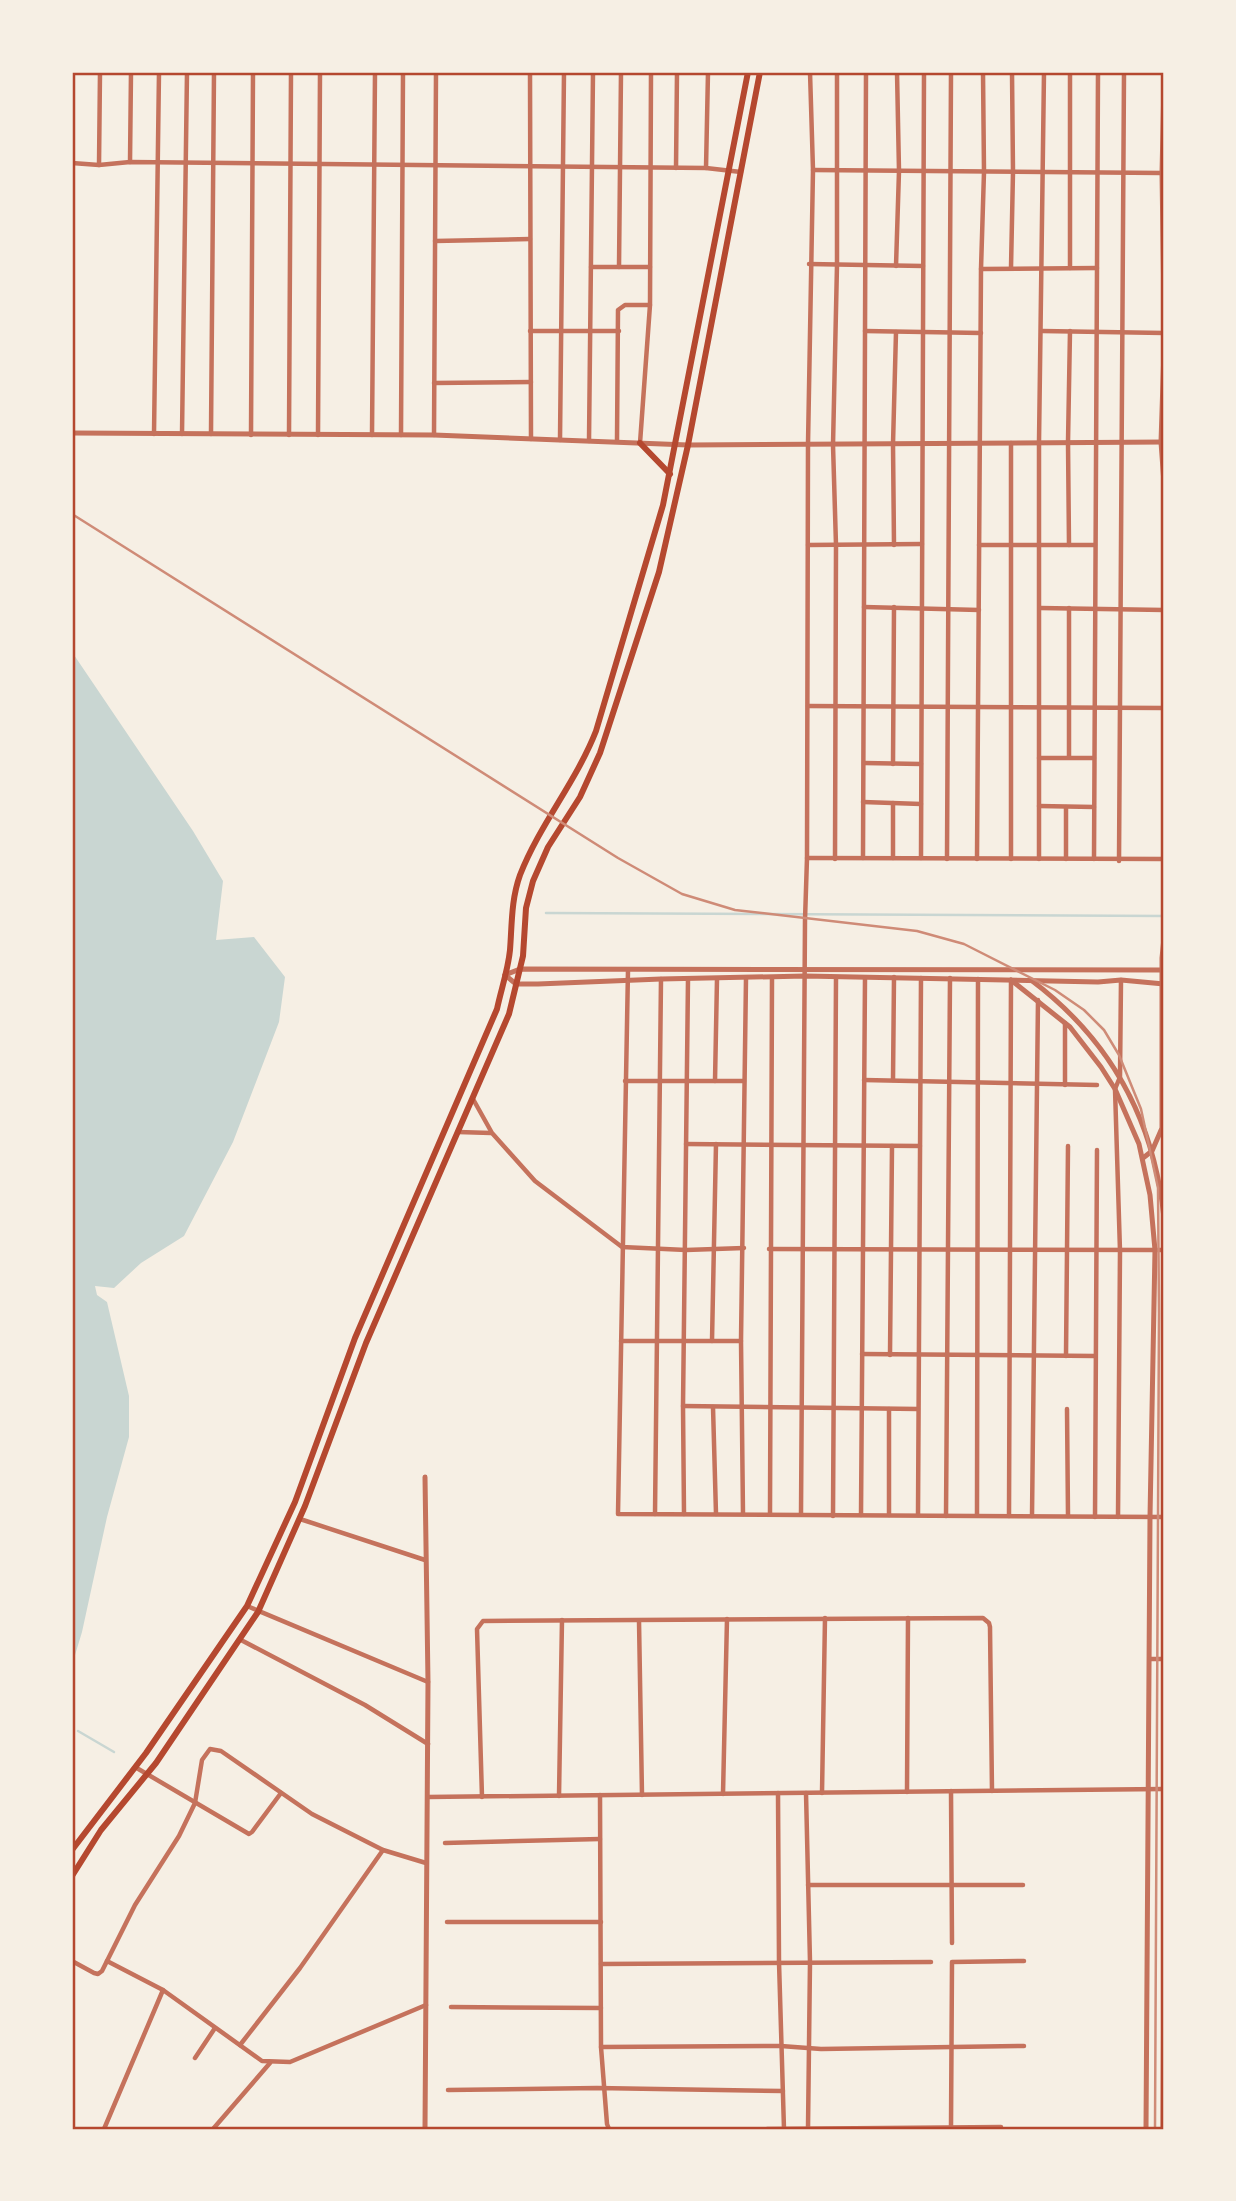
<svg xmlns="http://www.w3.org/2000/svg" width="1236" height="2201" font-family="Jost,sans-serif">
<rect width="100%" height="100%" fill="#f6efe4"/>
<polygon fill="#c9d6d2" points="72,652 193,831 223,881 216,940 254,937 285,977 279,1022 233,1142 184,1236 141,1263 114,1288 95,1286 97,1295 107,1302 129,1396 129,1437 107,1517 82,1632 72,1665"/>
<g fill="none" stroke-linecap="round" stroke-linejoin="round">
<g stroke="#c9d6d2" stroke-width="2.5">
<polyline points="546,913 1164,916"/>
<polyline points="78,1731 114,1752"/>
</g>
<g stroke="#c5725c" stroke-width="4.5">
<polyline points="530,72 531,439"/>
<polyline points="1044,72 1164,72"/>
<polyline points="130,162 131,72"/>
<polyline points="72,163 99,165 130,162 706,168 741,172"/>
<polyline points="99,165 100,72"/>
<polyline points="676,168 677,72"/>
<polyline points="706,168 708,72"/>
<polyline points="813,170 1162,173"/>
<polyline points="435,241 530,239"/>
<polyline points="809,264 923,266"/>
<polyline points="896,266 899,171 897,72"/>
<polyline points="591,267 650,267"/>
<polyline points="619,267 621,72"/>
<polyline points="1011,268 1013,172 1012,72"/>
<polyline points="1070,268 1070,73"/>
<polyline points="981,269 1097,268"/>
<polyline points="530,331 619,331"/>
<polyline points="865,331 981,333"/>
<polyline points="1042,331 1164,333"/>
<polyline points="434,383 531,382"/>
<polyline points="154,434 159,72"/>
<polyline points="182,434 187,72"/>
<polyline points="211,434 214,72"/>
<polyline points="251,435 253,72"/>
<polyline points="289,435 291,72"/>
<polyline points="318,435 320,72"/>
<polyline points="372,435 375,72"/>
<polyline points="401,435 403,72"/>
<polyline points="434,435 436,72"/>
<polyline points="560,440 564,72"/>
<polyline points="617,440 618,310 625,305 650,305"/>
<polyline points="589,441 593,72"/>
<polyline points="640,443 650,305 651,72"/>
<polyline points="1011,443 1011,859"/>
<polyline points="808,545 922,544"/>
<polyline points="894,545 893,444 896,332"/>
<polyline points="979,545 1095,545"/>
<polyline points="1069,545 1068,442 1070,331"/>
<polyline points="864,607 979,610"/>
<polyline points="1040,608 1164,610"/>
<polyline points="808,706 1164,708"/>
<polyline points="1069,757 1069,608"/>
<polyline points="1039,758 1094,758"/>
<polyline points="864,763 921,764"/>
<polyline points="893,764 894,607"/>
<polyline points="863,802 921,804"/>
<polyline points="1039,806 1094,807"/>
<polyline points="807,858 1164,859"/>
<polyline points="863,858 866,72"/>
<polyline points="893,858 893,803"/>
<polyline points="921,858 924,72"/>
<polyline points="835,859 836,545 833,445 837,265 837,72"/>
<polyline points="947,859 951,72"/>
<polyline points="977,859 981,269 984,172 983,72"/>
<polyline points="1039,859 1039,442 1044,72"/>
<polyline points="1066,859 1066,807"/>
<polyline points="1094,859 1098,72"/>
<polyline points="1119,861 1124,72"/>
<polyline points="628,970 618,1514 1164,1517"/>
<polyline points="1065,1023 1065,1085"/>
<polyline points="864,1080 1097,1085"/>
<polyline points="893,1080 894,977"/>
<polyline points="625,1081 744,1081"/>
<polyline points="715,1081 717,979"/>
<polyline points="473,1099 492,1133 535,1181 622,1247 686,1250 744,1248"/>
<polyline points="458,1132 491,1133"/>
<polyline points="686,1144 920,1146"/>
<polyline points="769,1249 1164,1250"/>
<polyline points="621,1341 741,1341"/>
<polyline points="712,1341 716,1144"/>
<polyline points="862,1354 1095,1356"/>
<polyline points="890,1355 892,1146"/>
<polyline points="1066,1356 1068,1146"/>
<polyline points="683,1406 918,1409"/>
<polyline points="713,1407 716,1514"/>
<polyline points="1067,1409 1068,1516"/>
<polyline points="655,1514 661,979"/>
<polyline points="684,1514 683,1406 688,979"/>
<polyline points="743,1514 741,1341 746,978"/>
<polyline points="770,1514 772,978"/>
<polyline points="801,1514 805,920 807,858 808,444 813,170 810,72"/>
<polyline points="861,1515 865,978"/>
<polyline points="889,1515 889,1409"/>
<polyline points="918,1515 921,978"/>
<polyline points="977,1515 978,979"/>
<polyline points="833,1516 836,978"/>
<polyline points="946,1516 950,978"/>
<polyline points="1009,1516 1011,980"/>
<polyline points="1032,1516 1038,1000"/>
<polyline points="1095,1517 1097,1150"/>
<polyline points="1118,1517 1120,1251 1115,1089 1120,1077 1121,980"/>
<polyline points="300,1519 425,1560"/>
<polyline points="247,1606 428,1682"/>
<polyline points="639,1621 642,1795"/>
<polyline points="241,1640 365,1705 428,1744"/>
<polyline points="1150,1659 1164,1659"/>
<polyline points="135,1767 249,1834 252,1832 281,1793"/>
<polyline points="951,1791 952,1943"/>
<polyline points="907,1792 908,1618"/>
<polyline points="778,1793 779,1962 784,2129"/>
<polyline points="806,1793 810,1962 808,2129"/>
<polyline points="822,1793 825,1618"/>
<polyline points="723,1794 727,1619"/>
<polyline points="600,1795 601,2047 607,2124 609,2129"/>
<polyline points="559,1796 562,1620"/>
<polyline points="428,1797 1163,1789"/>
<polyline points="482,1797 477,1629 483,1621 983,1618 989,1623 990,1627 992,1791"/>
<polyline points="445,1843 600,1839"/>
<polyline points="808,1885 1023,1885"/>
<polyline points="447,1922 601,1922"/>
<polyline points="72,1961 94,1973 98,1974 102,1971 135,1905 179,1836 195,1803 202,1760 210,1749 221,1751 312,1814 383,1850 426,1863"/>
<polyline points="107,1961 163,1990 262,2061 290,2062 426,2005"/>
<polyline points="601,1964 931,1962"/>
<polyline points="451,2007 601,2008"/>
<polyline points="240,2045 300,1968 383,1850"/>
<polyline points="601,2047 781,2046 821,2049 1024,2046"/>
<polyline points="195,2058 215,2028"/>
<polyline points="448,2090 597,2088 783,2091"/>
<polyline points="951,2127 952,1962 1024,1961"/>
<polyline points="104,2129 163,1990"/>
<polyline points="213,2129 270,2063"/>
<polyline points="767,2129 1001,2127 1001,2129"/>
</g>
<g stroke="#c5725c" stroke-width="5">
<polyline points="1164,83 1162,173 1164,308"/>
<polyline points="1164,350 1161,442 1164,483"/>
<polyline points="72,433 434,435 688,445 1164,442"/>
<polyline points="505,975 516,984 538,984 661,979 805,976 1098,982 1121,980 1164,984"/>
<polyline points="505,975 520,969 1164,970"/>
<polyline points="1011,980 1070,1027 1101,1067 1115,1089 1139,1144 1150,1195 1155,1250 1150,1517 1146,2129"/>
<path d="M 1031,980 C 1111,1040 1154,1119 1164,1218"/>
<polyline points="1143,1158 1152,1151 1162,1128 1162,958 1164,938"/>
<polyline points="425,1477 428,1682 425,2129"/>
<polyline points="1164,1720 1164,1908"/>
<polyline points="1163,2129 1164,1939"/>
</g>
<g stroke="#b5482f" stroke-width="6">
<polyline points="640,443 670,474"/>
<path d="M 72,1850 L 146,1753 L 247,1606 L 295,1502 L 355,1338 L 497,1009 C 501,990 508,970 510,950 C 512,925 511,900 520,875 C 540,824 576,782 596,731 L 663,505 L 748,72"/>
<polyline points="72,1876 101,1830 156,1763 258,1612 305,1506 366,1343 509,1014 523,956 526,908 533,881 548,847 580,797 600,753 659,572 688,445 760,72"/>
</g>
<polyline stroke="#cf8b77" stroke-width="2.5" points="72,514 618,858 682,894 735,910 917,931 964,944 1055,990 1084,1010 1104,1030 1119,1055 1141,1109 1158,1188 1159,1313 1155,2129"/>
</g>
<rect width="1236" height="2201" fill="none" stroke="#f6efe4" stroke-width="147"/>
<rect x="74" y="74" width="1088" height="2054" fill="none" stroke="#b5482f" stroke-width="2.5"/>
</svg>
